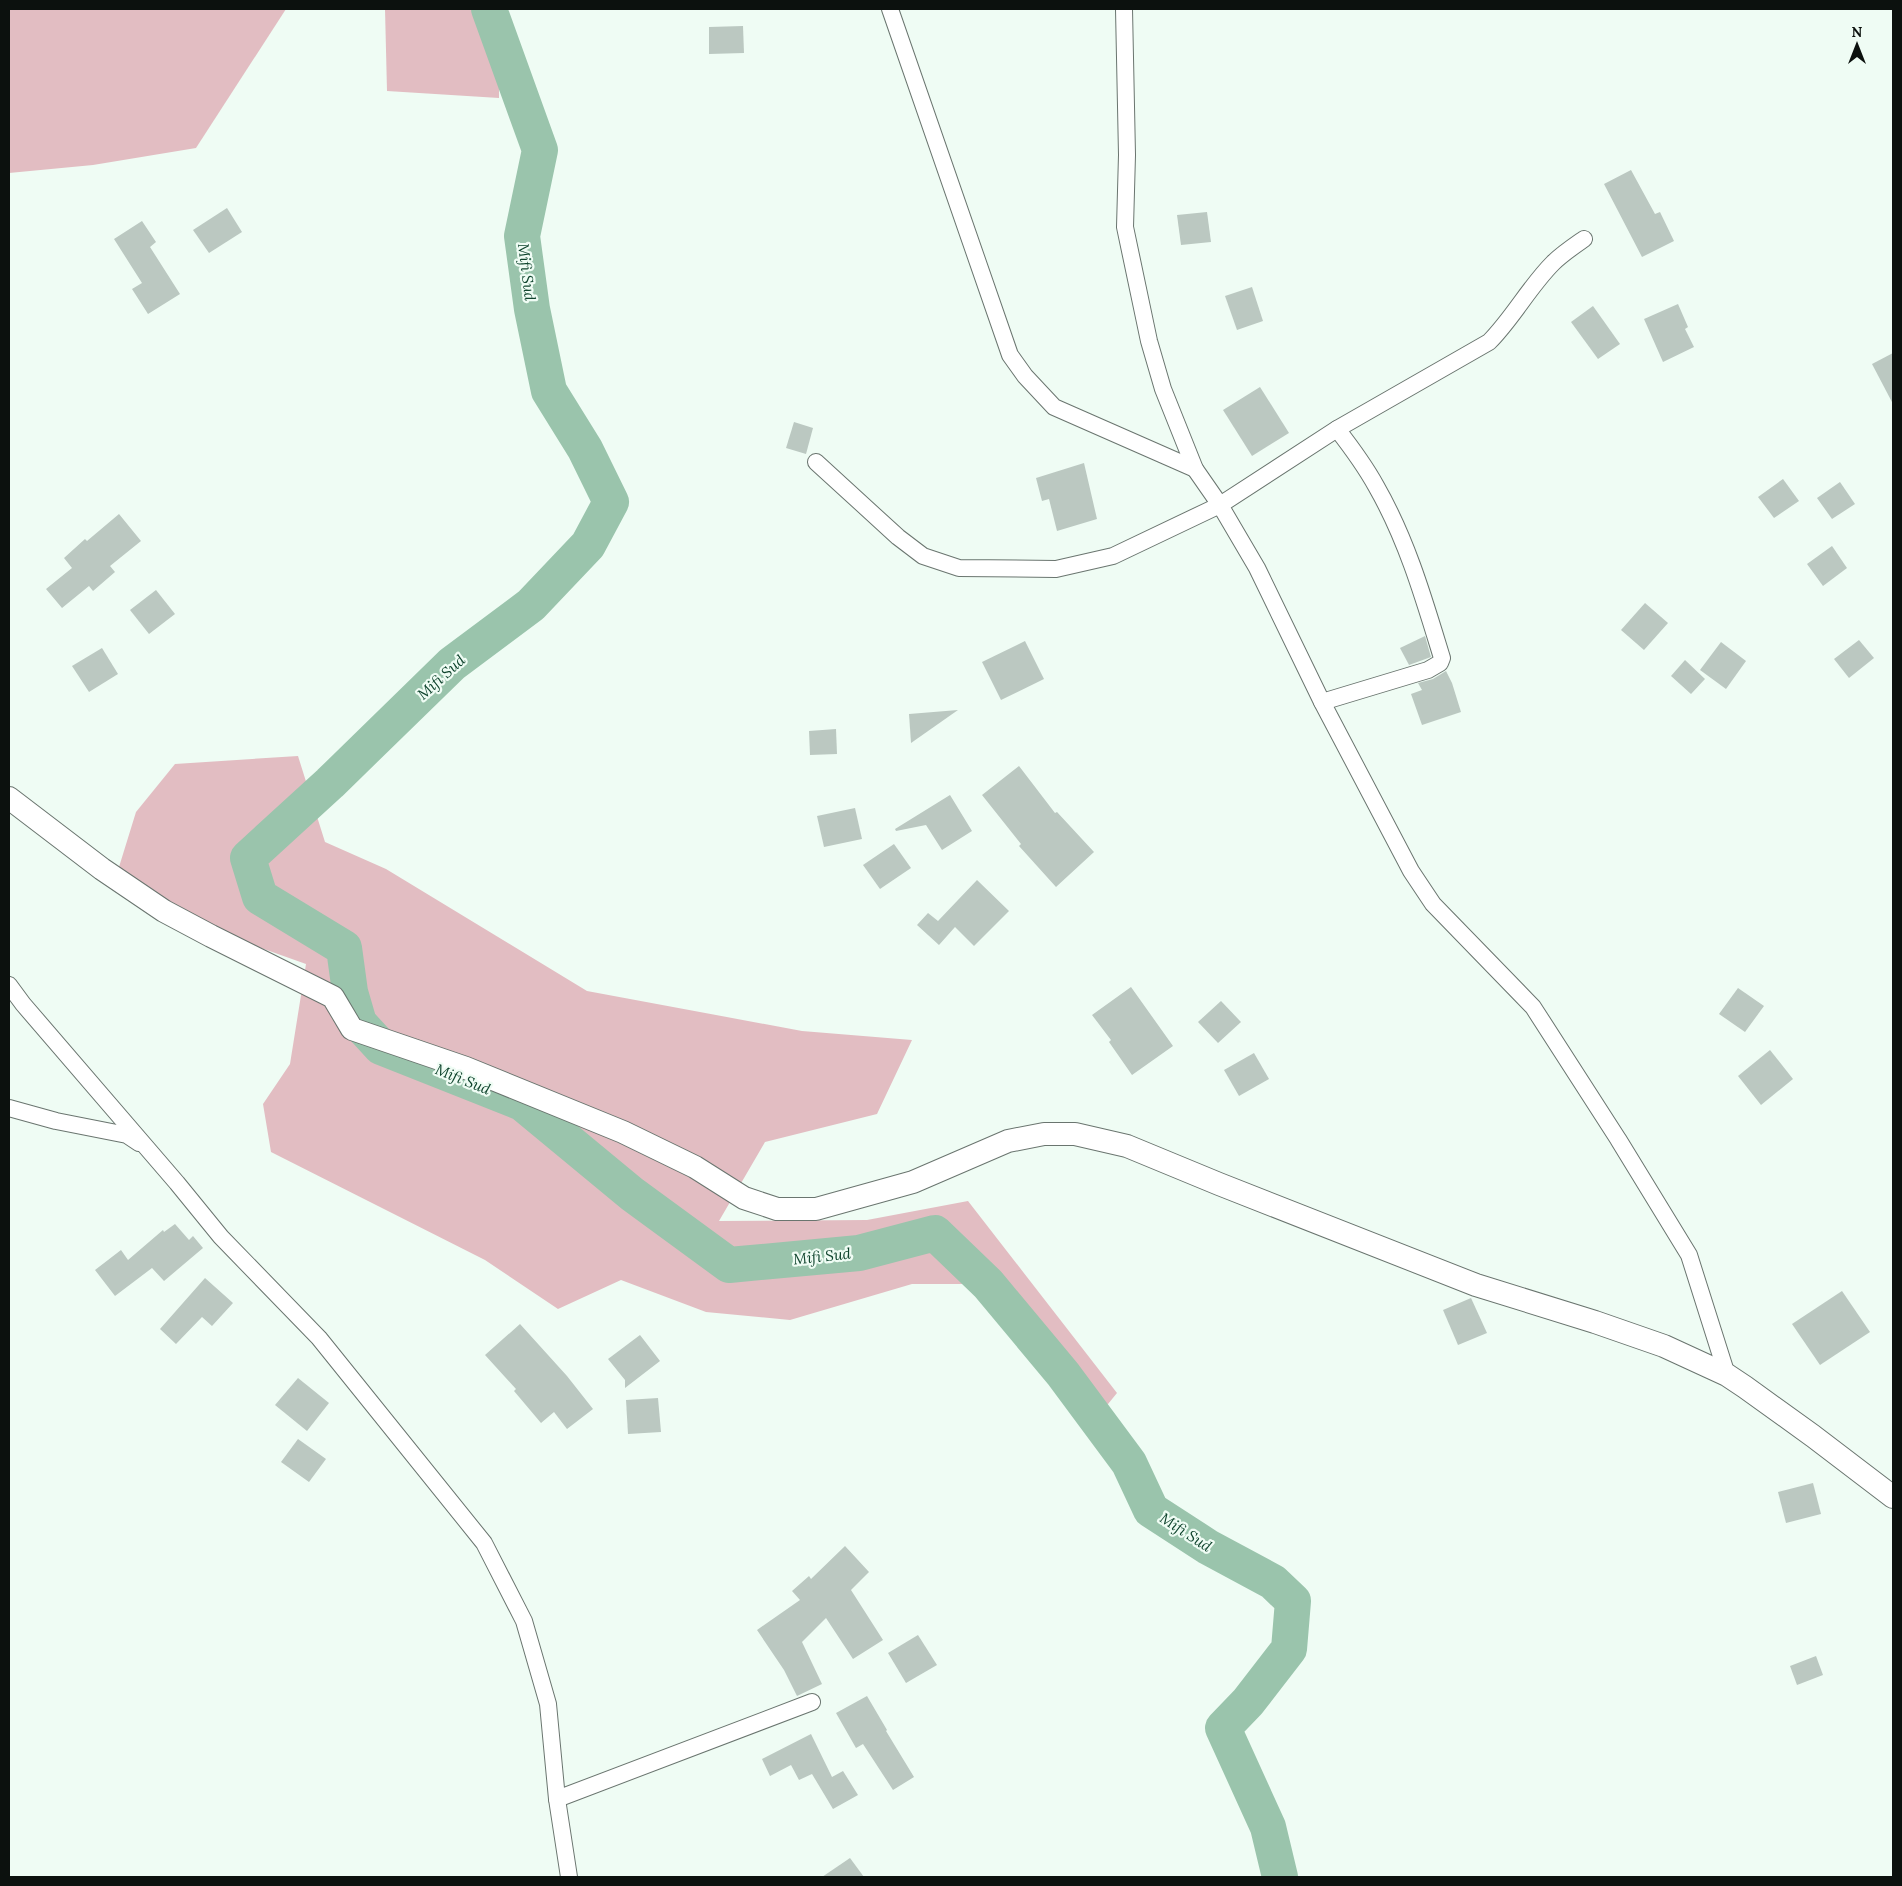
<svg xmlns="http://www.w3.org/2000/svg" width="1902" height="1886" font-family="Lora,serif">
<rect width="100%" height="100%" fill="#effcf4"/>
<g fill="#e2bdc2">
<polygon points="9,9 286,9 196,148 93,165 9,173"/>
<polygon points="385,9 499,9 499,98 387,91"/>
<polygon points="298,756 325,842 386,869 587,991 802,1031 912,1040 877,1114 765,1142 719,1221 867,1220 968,1201 1117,1393 1086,1431 973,1284 912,1284 790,1320 706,1312 621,1280 558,1309 485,1260 271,1152 263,1104 290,1064 306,964 208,929 119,867 136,812 175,764"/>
</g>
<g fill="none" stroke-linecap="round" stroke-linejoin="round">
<polyline stroke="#9ac4ac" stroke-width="36" points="489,9 540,150 522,236 532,309 549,391 585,449 611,502 588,545 531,605 452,664 330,783 248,858 260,897 344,948 350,992 359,1023 381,1047 522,1103 632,1194 729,1265 859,1253 935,1233 988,1284 1063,1374 1129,1463 1151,1510 1208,1547 1273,1582 1293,1601 1289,1649 1248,1702 1223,1728 1268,1827 1280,1877"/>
</g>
<g fill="#bbc8c1">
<polygon points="743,26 744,53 709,54 709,27"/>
<polygon points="1631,170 1655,214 1660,212 1674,241 1642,257 1604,184"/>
<polygon points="227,208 242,232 209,253 193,230"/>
<polygon points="1207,212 1211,242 1181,245 1177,215"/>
<polygon points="142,221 156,242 150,247 180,294 148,314 132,289 142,283 114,239"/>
<polygon points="1252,287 1263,321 1237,330 1225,296"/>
<polygon points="1678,304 1688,327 1685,329 1694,347 1663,362 1644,319"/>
<polygon points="1593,306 1620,344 1598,359 1571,322"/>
<polygon points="1893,353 1893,404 1872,364"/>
<polygon points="1260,387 1289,433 1252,456 1223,410"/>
<polygon points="794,422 813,428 806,454 786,448"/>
<polygon points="1084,463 1097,519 1057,531 1049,499 1042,501 1036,478"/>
<polygon points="1783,479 1799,501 1774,518 1758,497"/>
<polygon points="1840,482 1855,504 1832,519 1817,498"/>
<polygon points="119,514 141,541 110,566 115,572 93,591 89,586 62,608 46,589 72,568 64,558 85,539 87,541"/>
<polygon points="1832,546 1847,568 1823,586 1807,564"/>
<polygon points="156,590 175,614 149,634 130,610"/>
<polygon points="1645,603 1668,623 1644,650 1621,630"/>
<polygon points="1425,636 1431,657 1409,665 1400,648"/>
<polygon points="1859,640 1874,658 1849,678 1834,659"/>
<polygon points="1025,641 1044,679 1001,700 982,662"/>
<polygon points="1721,642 1746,661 1726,689 1700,670"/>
<polygon points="102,648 118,674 89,692 72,666"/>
<polygon points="1685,660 1705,679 1691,694 1671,676"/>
<polygon points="1446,671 1452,683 1461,712 1422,725 1411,694 1422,690 1418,683 1433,679"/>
<polygon points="958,710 911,743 909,714"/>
<polygon points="836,729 837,754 810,755 809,731"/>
<polygon points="1019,766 1055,813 1057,812 1094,852 1056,887 1019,846 1021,844 982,795"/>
<polygon points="950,795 972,831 942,850 926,825 896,831 895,829"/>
<polygon points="855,808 862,839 824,847 817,816"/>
<polygon points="894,844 911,868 880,889 863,865"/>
<polygon points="977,880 1009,911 974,946 955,927 939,945 917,925 928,913 938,921"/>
<polygon points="1131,987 1173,1046 1132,1075 1109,1042 1111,1040 1092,1015"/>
<polygon points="1738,988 1764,1006 1745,1032 1719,1014"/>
<polygon points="1221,1001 1241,1022 1218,1043 1198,1022"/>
<polygon points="1770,1050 1793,1079 1761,1105 1738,1076"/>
<polygon points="1254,1053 1269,1079 1239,1096 1224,1070"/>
<polygon points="175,1224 189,1240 193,1236 203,1248 164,1281 152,1268 115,1296 95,1270 121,1250 128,1260 163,1230 164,1232"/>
<polygon points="205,1278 233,1303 212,1326 202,1317 176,1344 160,1329"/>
<polygon points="1842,1291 1870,1332 1820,1365 1792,1324"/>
<polygon points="1471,1298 1487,1333 1458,1345 1443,1310"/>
<polygon points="520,1324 567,1376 593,1409 567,1429 554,1412 541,1423 514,1391 516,1389 485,1355"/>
<polygon points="640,1335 660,1361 625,1388 625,1380 608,1359"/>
<polygon points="298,1378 329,1403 307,1431 275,1405"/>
<polygon points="658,1398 661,1432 628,1434 626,1400"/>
<polygon points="298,1439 326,1459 309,1482 281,1462"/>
<polygon points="1813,1483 1821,1514 1786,1523 1778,1492"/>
<polygon points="845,1546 869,1572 851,1590 883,1640 853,1659 826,1618 802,1642 822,1684 797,1696 784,1670 757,1630 800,1600 792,1591 809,1576 811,1579"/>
<polygon points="918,1635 937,1665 906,1683 888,1653"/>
<polygon points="1816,1656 1823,1675 1797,1685 1790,1666"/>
<polygon points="867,1696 887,1730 886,1731 914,1777 893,1790 863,1744 856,1748 836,1713"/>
<polygon points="811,1734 832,1777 843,1771 858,1795 833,1809 812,1774 799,1780 791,1765 770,1776 762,1759"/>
<polygon points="850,1858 864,1877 822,1877"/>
</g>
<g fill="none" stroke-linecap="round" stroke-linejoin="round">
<defs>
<g id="street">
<polyline points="890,9 1010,355 1025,376 1054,407 1195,469"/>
<polyline points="1124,9 1127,155 1125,227 1149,341 1163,389 1195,469 1220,505 1257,568 1322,702 1411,871 1433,904 1533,1007 1618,1139 1689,1255 1727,1375"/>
<path d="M 816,462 L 898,537 L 923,556 L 959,568 L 1056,569 L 1113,556 L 1220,505 L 1337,429 L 1489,342 C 1513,318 1529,287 1553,263 C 1562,254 1574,246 1584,239"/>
<path d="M 1322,702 L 1428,670 L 1440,663 L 1442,658 C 1424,599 1407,540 1376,486 C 1365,466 1351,447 1337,429"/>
<polyline points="9,985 23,1004 177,1183 221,1237 319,1338 484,1543 524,1621 548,1704 557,1799 569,1877"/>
<polyline points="9,1108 56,1121 127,1135 139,1143"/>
<polyline points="557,1799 812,1702"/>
</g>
<polyline id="secondary" points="9,798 102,869 164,911 211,936 333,997 352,1029 466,1068 623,1132 695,1167 744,1198 777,1209 816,1209 913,1182 1008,1141 1044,1134 1075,1134 1127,1146 1219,1184 1476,1285 1595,1322 1664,1346 1727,1375 1745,1387 1813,1436 1893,1497"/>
</defs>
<use href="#street" stroke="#6a756f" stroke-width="18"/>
<use href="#secondary" stroke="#6a756f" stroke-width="24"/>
<use href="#street" stroke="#fff" stroke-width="16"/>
<use href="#secondary" stroke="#fff" stroke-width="22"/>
</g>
<g text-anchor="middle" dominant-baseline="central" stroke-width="4.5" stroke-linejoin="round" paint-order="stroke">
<g font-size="15" font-style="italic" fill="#0f442d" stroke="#effcf4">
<text transform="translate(527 272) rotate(83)">Mifi Sud</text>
<text transform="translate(441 677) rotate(-42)">Mifi Sud</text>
<text transform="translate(463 1079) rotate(22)">Mifi Sud</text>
<text transform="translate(822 1256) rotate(-6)">Mifi Sud</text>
<text transform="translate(1186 1532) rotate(33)">Mifi Sud</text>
</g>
</g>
<rect width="1902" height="1886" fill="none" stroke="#0c110e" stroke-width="20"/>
<g transform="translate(1857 45)" stroke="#effcf4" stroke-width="4" paint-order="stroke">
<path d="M0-4L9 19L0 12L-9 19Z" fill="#0c110e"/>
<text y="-8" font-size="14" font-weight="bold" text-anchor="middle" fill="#0c110e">N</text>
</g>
</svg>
